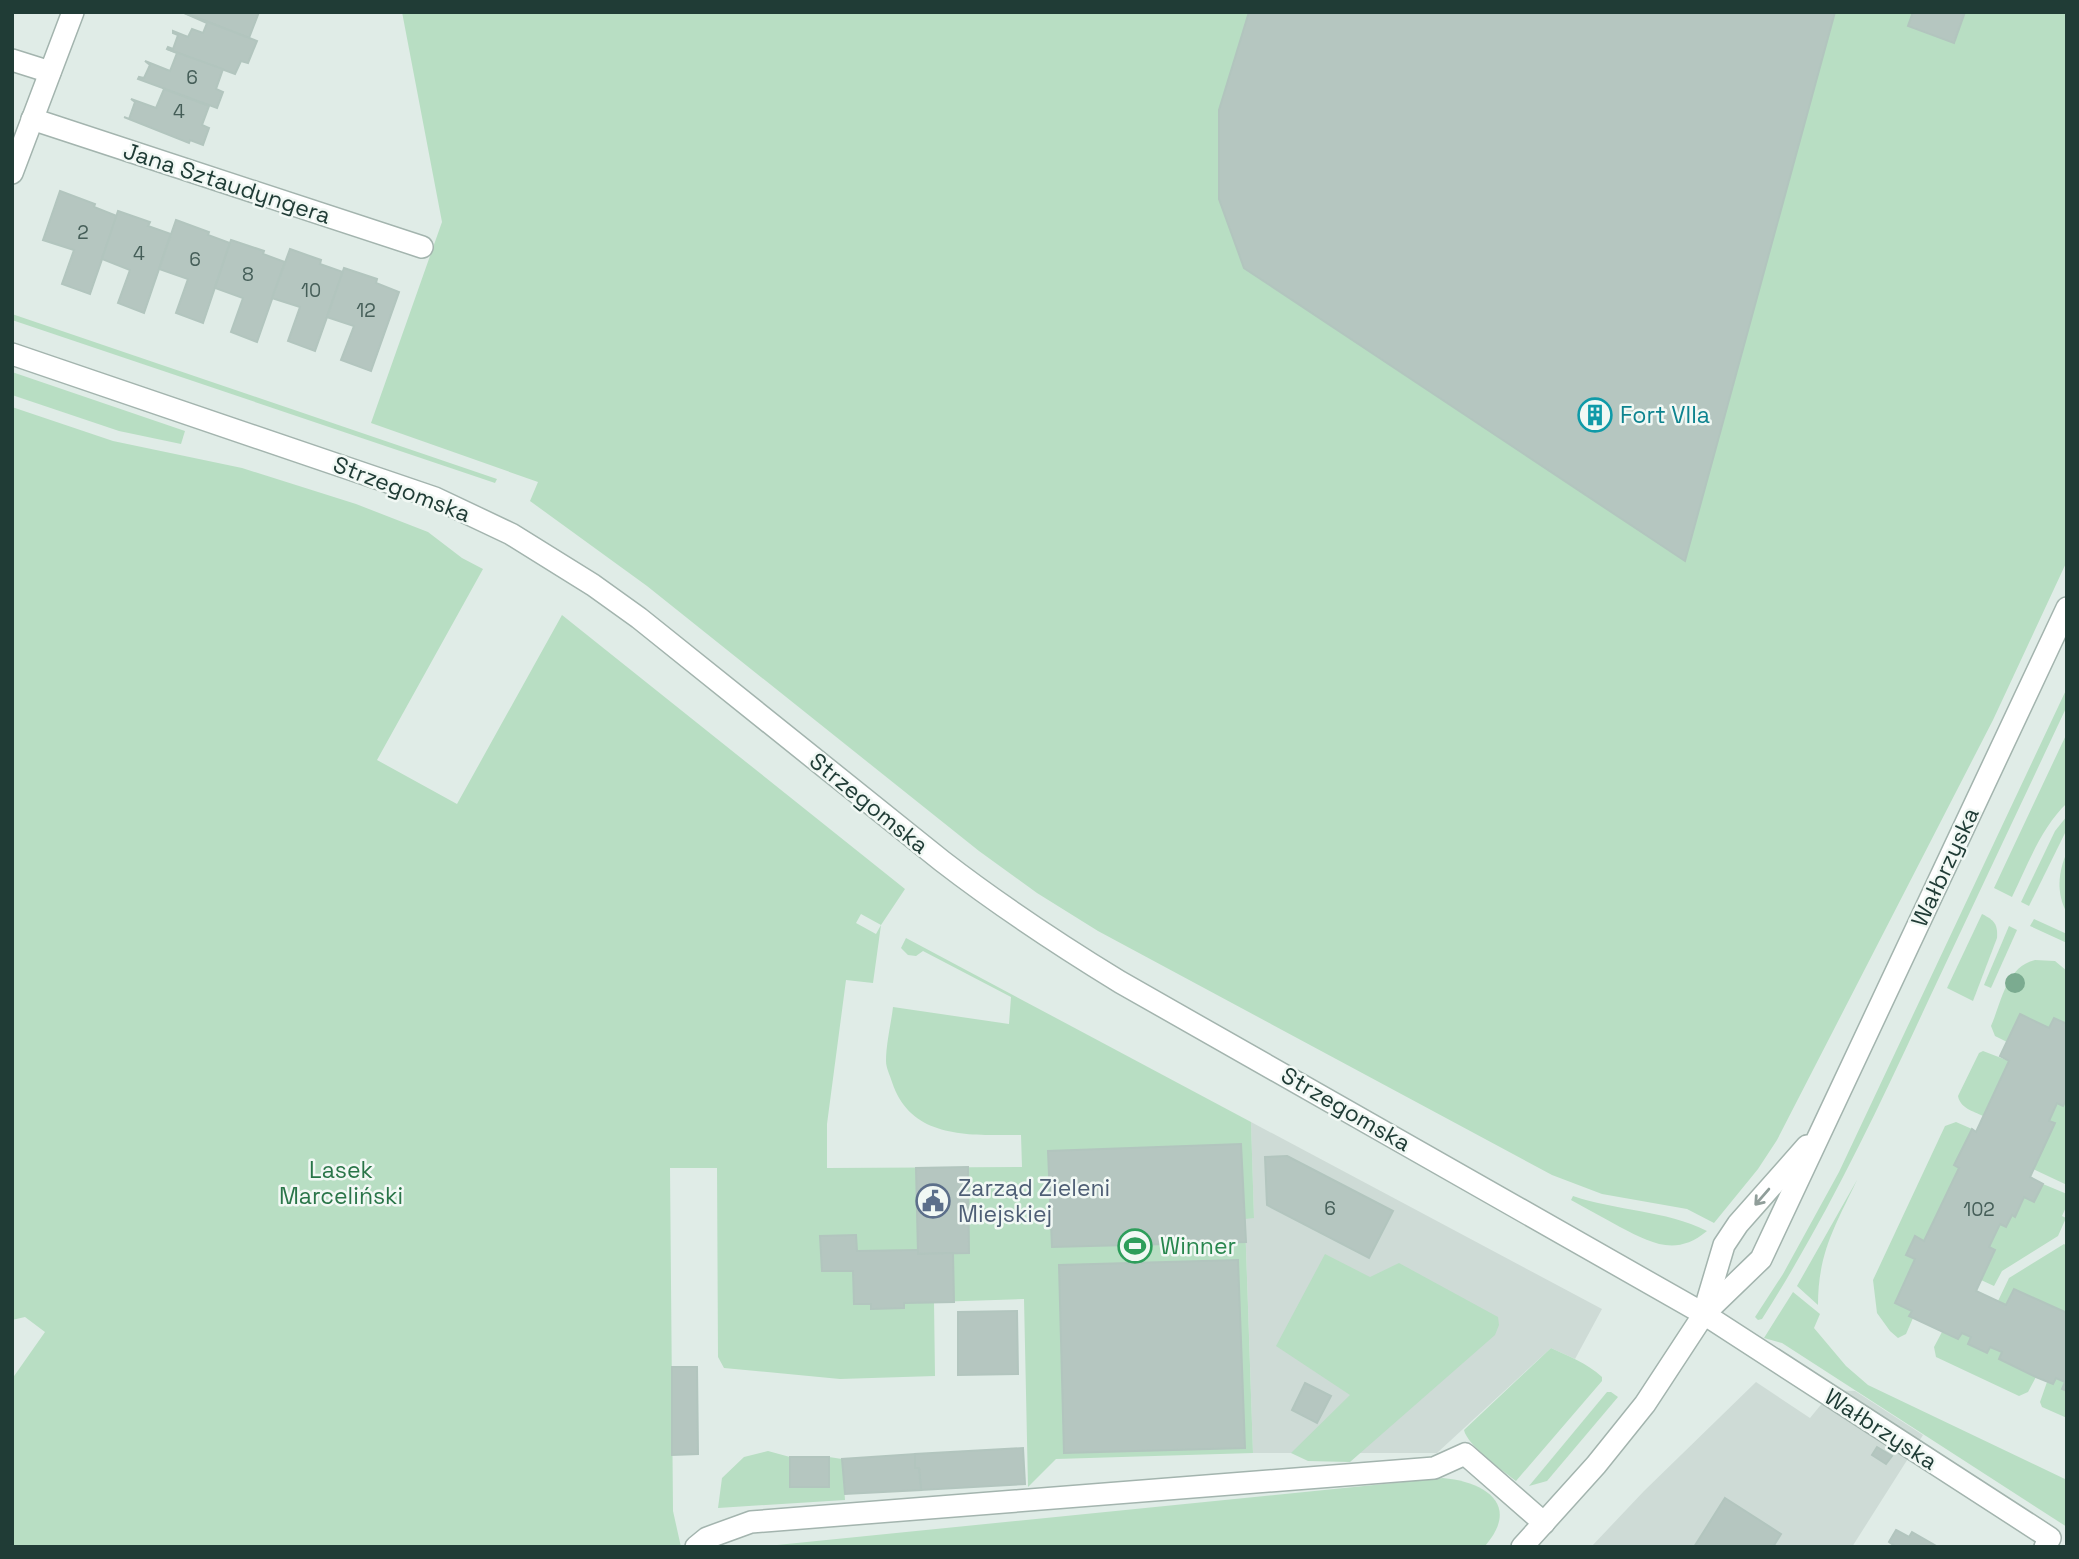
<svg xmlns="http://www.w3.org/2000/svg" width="2079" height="1559" font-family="'Space Grotesk',sans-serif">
<rect width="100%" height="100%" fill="#e0ece7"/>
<g fill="#cedbd6">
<polygon points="1251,1122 1602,1309 1575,1359 1551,1348 1437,1453 1253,1453 1245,1218 1254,1218"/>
<polygon points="1756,1382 1810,1418 1833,1390 1855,1391 1923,1435 1852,1547 1591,1547 1644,1491"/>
</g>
<g fill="#b8dec3" fill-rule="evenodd">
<polygon points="402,12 2067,12 2067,561 1993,720 1777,1140 1758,1169 1714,1223 1687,1209 1602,1194 1552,1175 1098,931 1037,893 979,851 647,586 530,501 538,482 371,423 442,222"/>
<polygon points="12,314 497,479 495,483 12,320"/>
<polygon points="12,372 185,431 181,444 119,431 12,395"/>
<path d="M 12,407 L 113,441 L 242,468 L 356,504 L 428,532 L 462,558 L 483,569 L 377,760 L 457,804 L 562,615 L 905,889 L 881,925 L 873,983 L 846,980 L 827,1124 L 827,1168 L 1022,1167 L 1021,1135 C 970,1135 911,1140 892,1082 C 890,1075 886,1068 886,1061 C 886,1044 891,1024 893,1007 L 1009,1024 L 1011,997 L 923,951 L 916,956 L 908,955 L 901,948 L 906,938 L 1251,1122 L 1254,1218 L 1245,1219 L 1253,1453 L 1056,1459 L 1028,1487 L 1024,1299 L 934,1302 L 935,1376 L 840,1379 L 724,1368 L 718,1357 L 717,1168 L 670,1168 L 673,1511 L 681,1547 L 12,1547 L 12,1379 L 45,1332 L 25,1317 L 12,1320 ZM 861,914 L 881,925 L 876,934 L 856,923 Z"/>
<path d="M 2067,688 L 2067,706 C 2021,804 1975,901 1929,999 C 1878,1109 1827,1217 1762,1319 L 1758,1320 L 1755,1317 L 1783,1274 L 1839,1172 Z"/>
<path d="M 2067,733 L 2067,803 C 2041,828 2028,864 2012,897 L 1994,888 Z"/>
<polygon points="2067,816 2067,829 2029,906 2021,902 2055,831"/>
<path d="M 2067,852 L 2067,913 C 2056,894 2058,872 2067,852 Z"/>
<path d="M 1982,914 C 1994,920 1998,924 1997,938 L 1973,1001 L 1947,988 Z"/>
<polygon points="2034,919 2067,934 2067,943 2030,926"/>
<polygon points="2009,926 2017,930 1991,988 1984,985"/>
<path d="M 2035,960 L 2055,961 L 2067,971 L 2067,1024 L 2054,1018 L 2049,1028 L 2007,1042 L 1995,1036 L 1991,1026 C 2002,1001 2006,967 2035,960 Z"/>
<path d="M 1983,1051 L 2009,1061 L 1983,1116 C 1973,1111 1960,1108 1958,1096 L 1979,1053 Z"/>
<polygon points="2067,1098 2067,1185 2033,1169 2055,1124 2049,1121 2057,1103 2063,1106"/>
<polygon points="1956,1122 1972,1129 1955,1165 1959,1168 1924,1241 1907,1255 1915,1259 1895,1303 1912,1311 1909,1316 1913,1318 1906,1334 1898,1338 1890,1331 1877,1313 1873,1280 1945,1126"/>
<path d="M 1857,1180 C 1835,1226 1818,1253 1818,1305 L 1797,1286 Z"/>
<polygon points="2043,1184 2067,1194 2067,1205 2062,1216 2066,1218 2058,1236 2002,1271 1994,1286 1981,1280 1995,1251 1989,1247 2000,1224 2006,1227 2012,1215 2015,1216 2024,1197 2034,1202"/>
<path d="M 1573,1196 C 1617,1211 1665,1210 1707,1231 C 1676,1257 1651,1243 1620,1227 C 1604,1218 1587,1209 1571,1200 Z"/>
<polygon points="2064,1244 2067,1246 2067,1313 2014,1289 2006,1305 1998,1301 2009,1278"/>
<polygon points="1325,1254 1370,1277 1399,1263 1498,1317 1499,1325 1495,1335 1350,1462 1308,1461 1291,1453 1350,1395 1276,1346"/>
<polygon points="1793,1292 1820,1314 1814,1328 1846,1366 1868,1385 2067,1480 2067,1527 1782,1343 1764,1338"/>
<polygon points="1942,1332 1958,1339 1962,1333 1971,1337 1968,1344 1986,1353 1990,1347 2002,1352 1999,1359 2036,1377 2028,1392 2019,1396 1936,1357 1934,1347"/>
<path d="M 1551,1348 C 1568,1356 1587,1363 1602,1377 L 1602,1381 L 1516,1481 C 1503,1471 1467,1445 1464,1430 Z"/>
<polygon points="2056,1378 2065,1382 2063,1389 2067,1391 2067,1418 2042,1407 2040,1402 2047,1382 2053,1384"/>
<polygon points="1607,1392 1611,1392 1618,1397 1547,1481 1529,1486"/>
<polygon points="768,1451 790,1457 791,1487 829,1487 829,1457 842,1459 845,1500 718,1508 722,1478 744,1457"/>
<path d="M 1443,1478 C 1487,1482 1521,1506 1484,1547 L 757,1547 Z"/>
</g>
<g fill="#b5c6c0" stroke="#b2c5be" stroke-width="2">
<polygon points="182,12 186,13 259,12 249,38"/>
<polygon points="182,12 257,41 248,63 241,61 235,74 167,49 168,47 173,49 178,35 173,33 173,31 188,37 192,29 203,33 207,23"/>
<polygon points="1249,12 1835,12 1685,561 1244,268 1219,199 1219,110"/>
<polygon points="1913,12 1965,12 1954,43 1908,26"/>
<polygon points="167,49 223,69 216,89 223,92 217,108 138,79 139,77 144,78 150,65 145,61 170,71 177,53"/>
<polygon points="164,89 209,106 202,125 209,128 203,145 190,140 189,143 124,117 129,119 135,102 131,99 156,108"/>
<polygon points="60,191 95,204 94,207 117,216 90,294 62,284 74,250 43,240"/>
<polygon points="118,211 150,222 148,226 171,234 144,313 118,303 130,270 102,259"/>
<polygon points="176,220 209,232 208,235 230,243 203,323 176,313 188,279 159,269"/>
<polygon points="231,240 264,251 263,254 285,262 257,342 231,332 243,298 215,288"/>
<polygon points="290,249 321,260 320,264 343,272 315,351 288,341 300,307 272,298"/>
<polygon points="344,268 377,279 376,283 399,292 371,371 341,360 354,326 327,317"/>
<polygon points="2020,1014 2049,1028 2054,1018 2067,1024 2067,1098 2063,1106 2057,1103 2049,1121 2055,1123 2030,1177 2043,1184 2034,1202 2024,1197 2015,1217 2012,1215 2006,1227 2000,1224 1989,1247 1995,1250 1976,1291 2006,1305 2014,1289 2067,1313 2067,1391 2062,1389 2065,1382 2056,1378 2053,1384 2036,1377 1999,1359 2002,1352 1990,1347 1987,1353 1968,1344 1971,1337 1962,1333 1958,1339 1909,1316 1912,1311 1895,1303 1915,1259 1906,1255 1915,1236 1924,1241 1959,1168 1954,1165 1972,1129 1976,1132 2009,1061 2000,1056"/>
<polygon points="1241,1144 1246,1242 1052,1247 1048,1151"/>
<polygon points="1287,1156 1393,1211 1369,1258 1267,1205 1265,1157"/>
<polygon points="968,1167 969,1253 918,1254 916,1168"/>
<polygon points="856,1235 857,1251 918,1250 918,1254 953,1253 954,1302 904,1303 904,1308 871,1309 871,1304 854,1304 853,1271 822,1271 820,1236"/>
<polygon points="1238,1260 1245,1448 1064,1453 1059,1265"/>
<polygon points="1017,1311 1018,1374 958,1375 958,1312"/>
<polygon points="672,1367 697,1367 698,1454 672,1455"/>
<polygon points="1305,1383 1331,1396 1317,1423 1292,1410"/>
<polygon points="1877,1447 1892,1456 1886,1464 1872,1455"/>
<polygon points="1023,1448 1025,1484 921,1490 919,1468 915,1468 915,1454"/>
<polygon points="915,1454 915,1468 919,1468 921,1490 845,1494 842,1459"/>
<rect x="790" y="1457" width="39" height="30"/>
<polygon points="1725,1498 1781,1534 1773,1547 1694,1547"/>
<polygon points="1896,1530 1909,1537 1912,1532 1938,1547 1896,1547 1889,1542"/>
</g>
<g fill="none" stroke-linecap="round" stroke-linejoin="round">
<defs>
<g id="minor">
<polyline points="12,60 50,72"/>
<polyline points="32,119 422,247"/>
<polyline points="12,173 73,12"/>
<path d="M 12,354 L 435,498 L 511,534 L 593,585 L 639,618 L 942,861 C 999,905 1058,944 1120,982 L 1704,1314 L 2050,1538 L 2045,1547"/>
<polyline points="1704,1312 1724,1245 1738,1224 1807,1146"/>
<polyline points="696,1547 707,1538 751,1522 1434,1468 1465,1454 1544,1523"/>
<polyline points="1522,1547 1596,1465 1645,1404 1704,1314 1761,1259 2067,608"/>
</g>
</defs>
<use href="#minor" stroke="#a3b4ae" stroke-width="24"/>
<use href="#minor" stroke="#fff" stroke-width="21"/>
</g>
<circle fill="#7bab90" cx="2015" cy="983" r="10"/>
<defs><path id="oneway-shaft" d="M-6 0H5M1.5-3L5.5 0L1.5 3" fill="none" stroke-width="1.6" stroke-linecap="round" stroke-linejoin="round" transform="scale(1.75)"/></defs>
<use stroke="#909e9a" href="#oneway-shaft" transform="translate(1762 1197) rotate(131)"/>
<defs>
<symbol id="building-ring" viewBox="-11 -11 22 22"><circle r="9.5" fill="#f1f8f4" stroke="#0f9aa8" stroke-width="1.5"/><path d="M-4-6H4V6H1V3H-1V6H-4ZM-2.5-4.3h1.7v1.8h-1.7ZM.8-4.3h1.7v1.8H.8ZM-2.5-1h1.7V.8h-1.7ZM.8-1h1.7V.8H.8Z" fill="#0f9aa8"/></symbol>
<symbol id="civic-ring" viewBox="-11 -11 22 22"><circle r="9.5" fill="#f1f8f4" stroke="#5c6f8a" stroke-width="1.5"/><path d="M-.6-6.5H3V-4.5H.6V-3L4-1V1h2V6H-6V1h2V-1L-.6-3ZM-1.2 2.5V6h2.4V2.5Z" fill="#5c6f8a"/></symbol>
<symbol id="stadium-ring" viewBox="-11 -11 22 22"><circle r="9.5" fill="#f1f8f4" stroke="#2e9e5b" stroke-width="1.5"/><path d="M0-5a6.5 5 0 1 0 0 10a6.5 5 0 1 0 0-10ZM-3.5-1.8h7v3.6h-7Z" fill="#2e9e5b"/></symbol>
</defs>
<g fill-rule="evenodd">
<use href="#building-ring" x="1576" y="396" width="38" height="38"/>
<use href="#civic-ring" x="914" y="1182" width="38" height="38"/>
<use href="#stadium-ring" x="1116" y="1227" width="38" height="38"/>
</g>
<g text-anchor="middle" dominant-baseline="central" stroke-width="5" stroke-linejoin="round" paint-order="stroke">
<g font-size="19" fill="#455e58">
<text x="192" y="77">6</text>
<text x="179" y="111">4</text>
<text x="83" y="232">2</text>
<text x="139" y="253">4</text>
<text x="195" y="259">6</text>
<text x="248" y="274">8</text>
<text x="311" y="290">10</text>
<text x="366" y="310">12</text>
<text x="1330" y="1208">6</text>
<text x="1979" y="1209">102</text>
</g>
<g font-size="23" fill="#203c36" stroke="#f1f8f4">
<text transform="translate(227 183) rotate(18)">Jana Sztaudyngera</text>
<text transform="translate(402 489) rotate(21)">Strzegomska</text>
<text transform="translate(869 803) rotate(39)">Strzegomska</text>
<text transform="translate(1945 867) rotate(-65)">Wałbrzyska</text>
<text transform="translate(1346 1109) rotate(30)">Strzegomska</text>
<text transform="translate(1881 1429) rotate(33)">Wałbrzyska</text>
</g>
<g font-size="23" fill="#0d838f" stroke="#f1f8f4" text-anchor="start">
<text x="1620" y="415">Fort VIIa</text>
</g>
<g font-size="23" fill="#297548" stroke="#f1f8f4">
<text x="341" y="1170">Lasek<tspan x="341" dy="26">Marceliński</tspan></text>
</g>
<g font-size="23" fill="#4e5e75" stroke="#f1f8f4" text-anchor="start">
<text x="958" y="1188">Zarząd Zieleni<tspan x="958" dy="26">Miejskiej</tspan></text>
</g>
<g font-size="23" fill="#27864d" stroke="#f1f8f4" text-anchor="start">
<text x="1160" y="1246">Winner</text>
</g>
</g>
<rect width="2079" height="1559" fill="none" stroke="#203c36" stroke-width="28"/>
</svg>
